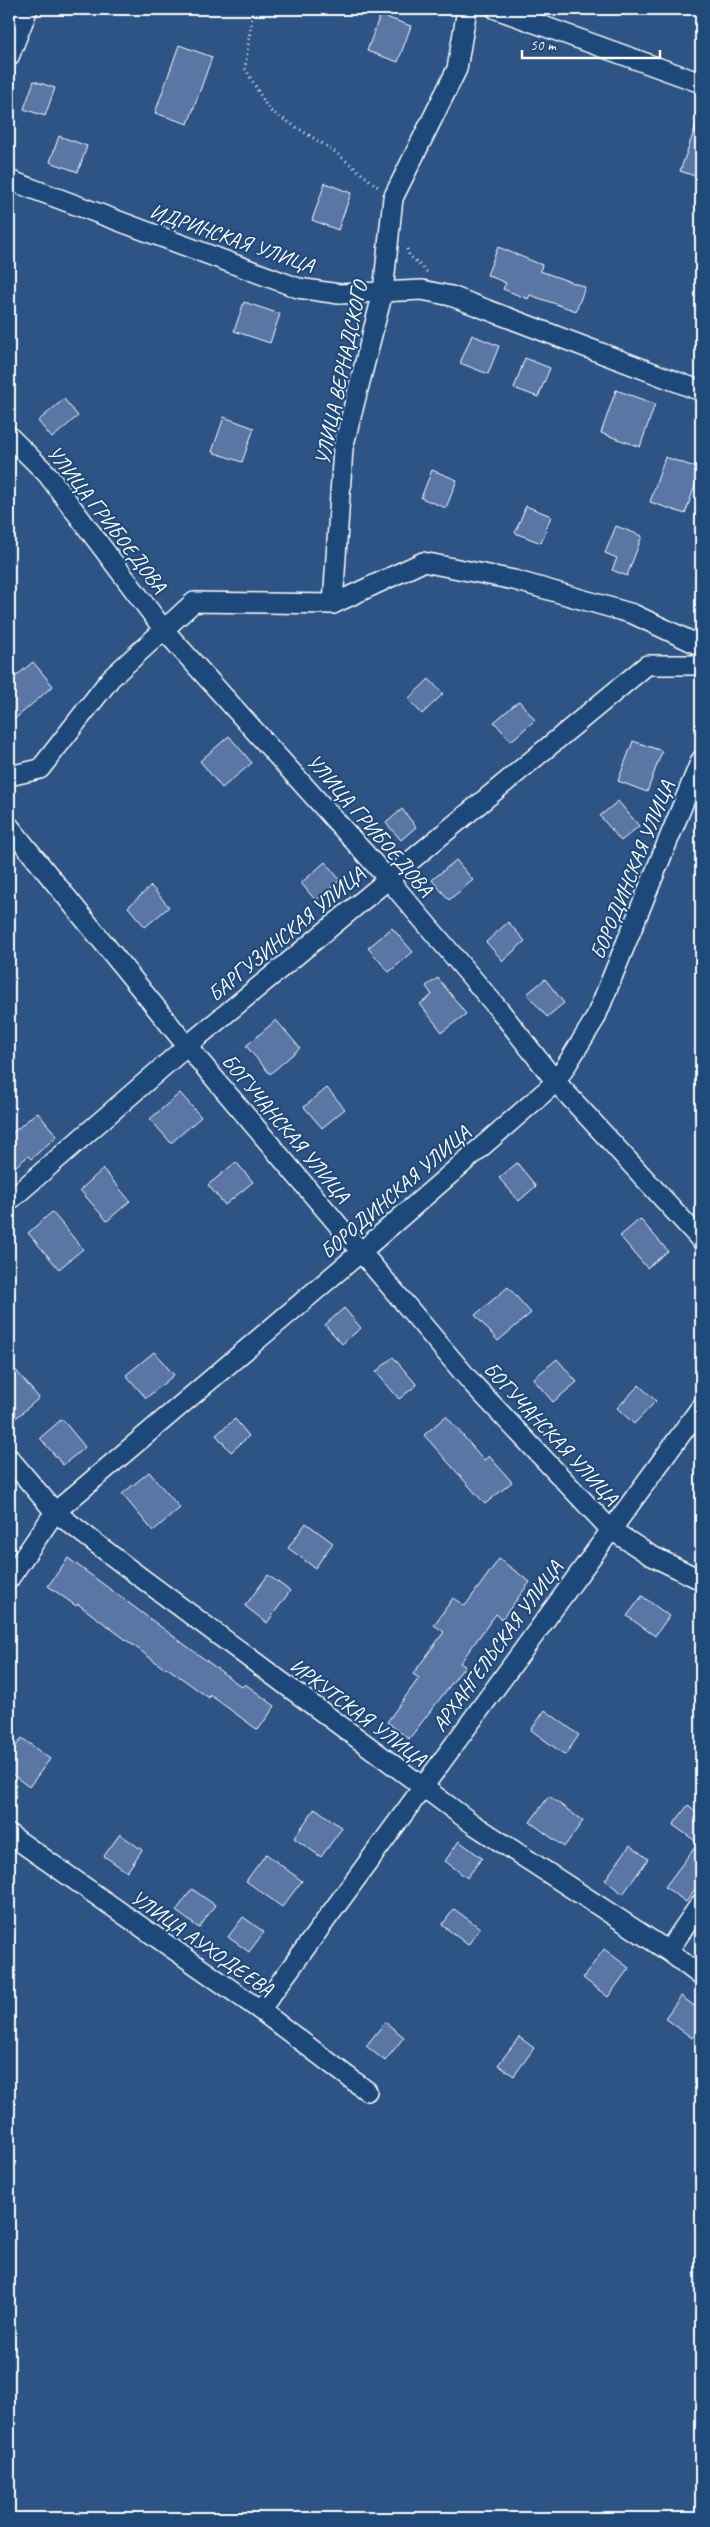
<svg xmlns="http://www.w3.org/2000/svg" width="710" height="2527" font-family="Caveat,sans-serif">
<rect width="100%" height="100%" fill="#2e5485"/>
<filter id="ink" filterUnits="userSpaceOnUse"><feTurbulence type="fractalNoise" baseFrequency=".02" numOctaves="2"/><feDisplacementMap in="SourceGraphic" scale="10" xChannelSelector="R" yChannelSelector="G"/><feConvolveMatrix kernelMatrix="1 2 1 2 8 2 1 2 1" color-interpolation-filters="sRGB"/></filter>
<g filter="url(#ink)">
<g fill="#5a76a4" stroke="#fff">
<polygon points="380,15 411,26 398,62 367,51"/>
<polygon points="179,45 212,57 188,124 155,113"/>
<polygon points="34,81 55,88 45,116 24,109"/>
<polygon points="699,117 701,118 701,178 680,171"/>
<polygon points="59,136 87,146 78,172 50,162"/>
<polygon points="325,183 351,193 338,230 312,220"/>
<polygon points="498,247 542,265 540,271 585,287 576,311 530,295 528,299 503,289 506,283 487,275"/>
<polygon points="244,302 280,314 270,343 234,331"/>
<polygon points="472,335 499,346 488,374 460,363"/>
<polygon points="525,358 550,368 538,397 514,388"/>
<polygon points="616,390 655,404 640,447 601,433"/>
<polygon points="64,399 78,416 52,438 38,421"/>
<polygon points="224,417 254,428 242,462 212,452"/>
<polygon points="665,457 701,469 685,514 650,502"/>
<polygon points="432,470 457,480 446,508 421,498"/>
<polygon points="526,506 551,516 541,543 515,533"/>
<polygon points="616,526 642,536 627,576 612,570 617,558 605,553"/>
<polygon points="33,662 53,686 9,724 9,682"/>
<polygon points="429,679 443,694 422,714 408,699"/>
<polygon points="519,701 535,720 511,741 494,722"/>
<polygon points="229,736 252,763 222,788 200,761"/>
<polygon points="633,741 662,751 647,792 618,781"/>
<polygon points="618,801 639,826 621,841 600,816"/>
<polygon points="402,809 416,827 401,840 386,823"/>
<polygon points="456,860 473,880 449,900 432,880"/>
<polygon points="325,862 340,880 316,901 301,883"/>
<polygon points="151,886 169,907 145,927 128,907"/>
<polygon points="508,922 525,941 503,961 486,942"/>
<polygon points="392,928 413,952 389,972 368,948"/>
<polygon points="438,978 466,1014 442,1032 420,1004 432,995 426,986"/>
<polygon points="545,979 564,1003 547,1017 527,994"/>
<polygon points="276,1020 300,1048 270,1074 246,1046"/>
<polygon points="327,1088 345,1109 322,1128 304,1107"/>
<polygon points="180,1093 201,1117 171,1143 150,1119"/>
<polygon points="37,1112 57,1136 31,1159 28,1156 9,1172 9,1136"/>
<polygon points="236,1162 253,1182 225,1205 208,1185"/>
<polygon points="517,1163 536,1186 519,1201 499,1178"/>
<polygon points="103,1169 130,1201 107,1221 80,1190"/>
<polygon points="52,1212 83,1249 59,1269 28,1233"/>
<polygon points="640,1219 668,1251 647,1268 620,1236"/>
<polygon points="508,1287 531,1313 498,1341 475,1315"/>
<polygon points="344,1308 361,1328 342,1344 325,1325"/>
<polygon points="154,1352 174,1375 146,1398 126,1375"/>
<polygon points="393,1357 417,1385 399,1399 376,1372"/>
<polygon points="557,1359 577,1382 553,1402 533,1379"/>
<polygon points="9,1362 39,1398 16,1418 9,1409"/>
<polygon points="639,1385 656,1401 634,1424 617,1408"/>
<polygon points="446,1416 484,1460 489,1456 512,1482 485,1504 424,1435"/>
<polygon points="62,1419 85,1447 63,1465 40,1438"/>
<polygon points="235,1419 249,1436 231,1452 216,1435"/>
<polygon points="149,1472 180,1508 153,1531 122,1494"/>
<polygon points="306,1523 333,1543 315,1568 288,1548"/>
<polygon points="68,1558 242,1687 245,1684 275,1706 258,1730 210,1695 209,1698 166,1667 165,1669 78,1604 76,1606 48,1586"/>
<polygon points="499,1559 530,1582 502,1619 496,1614 460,1663 465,1666 409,1739 387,1722 419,1678 413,1674 444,1632 434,1625 453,1598 465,1606"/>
<polygon points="268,1575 290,1591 267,1623 245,1606"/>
<polygon points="642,1596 669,1616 655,1636 627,1616"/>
<polygon points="545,1710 579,1735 565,1755 531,1730"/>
<polygon points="22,1738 50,1759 29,1787 9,1772 9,1756"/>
<polygon points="549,1796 583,1821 564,1847 530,1822"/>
<polygon points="688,1805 701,1815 701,1881 686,1902 665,1887 698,1843 673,1825"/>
<polygon points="315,1808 342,1828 321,1857 294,1838"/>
<polygon points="120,1834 142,1850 127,1872 104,1856"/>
<polygon points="459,1841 482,1858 467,1878 445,1861"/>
<polygon points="630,1845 648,1859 623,1894 605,1880"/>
<polygon points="266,1854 302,1881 282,1907 246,1881"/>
<polygon points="192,1889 215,1905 199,1928 176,1911"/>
<polygon points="454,1909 480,1928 468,1945 442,1925"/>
<polygon points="243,1917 264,1932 249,1952 228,1937"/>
<polygon points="604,1949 629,1968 608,1997 583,1978"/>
<polygon points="681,1996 701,2011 701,2025 692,2038 665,2018"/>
<polygon points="385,2022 404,2037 385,2061 366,2046"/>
<polygon points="519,2037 534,2048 514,2076 498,2065"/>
</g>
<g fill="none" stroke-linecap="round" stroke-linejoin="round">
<defs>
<g id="minor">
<polyline points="496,9 701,83"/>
<polyline points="9,57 28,9"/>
<polyline points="9,180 298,288 339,294 422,290 451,296 701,391"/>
<polyline points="9,436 47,474 164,630 388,879 501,1012 556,1082 701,1240"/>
<polyline points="333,604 423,562 514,580 633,614 701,646"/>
<polyline points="9,776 40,769 111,678 194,602 333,604 343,448 383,292 393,198 457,69 467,9"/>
<polyline points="9,826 187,1046 471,1382 610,1529 650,1555 701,1580"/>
<polyline points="9,1201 187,1046 647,665 701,665"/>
<polyline points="9,1458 55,1512 128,1568 473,1824 668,1951 701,1976"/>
<polyline points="9,1579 55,1512 362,1251 556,1082 595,1019 701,760"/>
<polyline points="9,1834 260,2010 367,2091"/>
<polyline points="668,1951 701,1903"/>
<polyline points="260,2010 701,1407"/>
</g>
</defs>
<use href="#minor" stroke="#fff" stroke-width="22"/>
<g stroke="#fff" stroke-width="3" stroke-dasharray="1 4" stroke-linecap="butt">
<polyline points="253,9 245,68 269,110 334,151 378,187"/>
<polyline points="407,249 409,255 427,272"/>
</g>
<use href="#minor" stroke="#1f4a7a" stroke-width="19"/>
</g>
</g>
<g text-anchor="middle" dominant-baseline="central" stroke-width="4.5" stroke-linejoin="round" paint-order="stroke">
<g font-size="21" fill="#fff" stroke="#1f4a7a">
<text transform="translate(232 238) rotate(19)">ИДРИНСКАЯ УЛИЦА</text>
<text transform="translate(341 373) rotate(-78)">УЛИЦА ВЕРНАДСКОГО</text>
<text transform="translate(107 519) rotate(52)">УЛИЦА ГРИБОЕДОВА</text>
<text transform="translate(370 825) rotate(49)">УЛИЦА ГРИБОЕДОВА</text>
<text transform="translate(632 870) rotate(-68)">БОРОДИНСКАЯ УЛИЦА</text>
<text transform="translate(286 934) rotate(-40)">БАРГУЗИНСКАЯ УЛИЦА</text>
<text transform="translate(286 1128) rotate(50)">БОГУЧАНСКАЯ УЛИЦА</text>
<text transform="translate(395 1192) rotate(-41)">БОРОДИНСКАЯ УЛИЦА</text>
<text transform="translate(551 1433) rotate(47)">БОГУЧАНСКАЯ УЛИЦА</text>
<text transform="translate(497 1646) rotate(-54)">АРХАНГЕЛЬСКАЯ УЛИЦА</text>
<text transform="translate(358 1712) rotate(37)">ИРКУТСКАЯ УЛИЦА</text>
<text transform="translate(202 1943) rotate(35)">УЛИЦА АУХОДЕЕВА</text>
</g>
</g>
<rect width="710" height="2527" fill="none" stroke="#1f4a7a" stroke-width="30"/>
<rect x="15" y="15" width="680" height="2497" fill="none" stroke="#fff" stroke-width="2" filter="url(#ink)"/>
<path d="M522 50v8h138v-8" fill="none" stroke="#ffffff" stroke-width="2.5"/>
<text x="530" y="50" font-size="15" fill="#ffffff" stroke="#1f4a7a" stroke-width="4" paint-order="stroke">50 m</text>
</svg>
